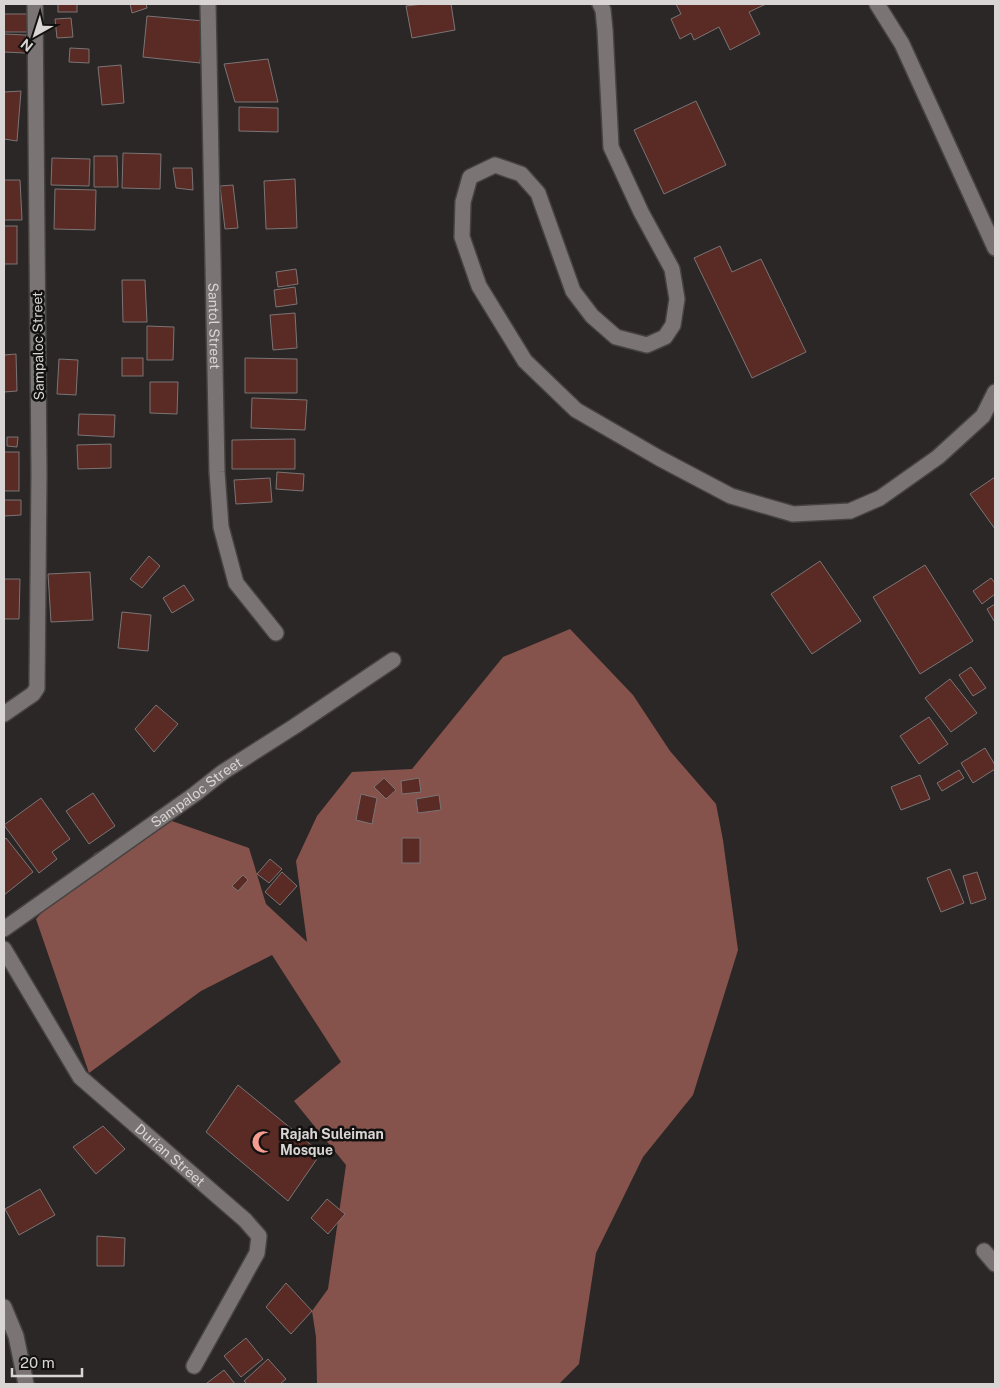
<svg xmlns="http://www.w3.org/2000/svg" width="999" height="1388" font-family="'Public Sans',sans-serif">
<rect width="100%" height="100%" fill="#2b2727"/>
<polygon fill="#86534c" points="570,629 633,695 670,751 716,804 723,840 738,950 693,1095 643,1157 596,1253 579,1364 559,1384 317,1384 316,1337 312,1311 328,1289 346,1165 294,1101 341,1062 272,955 201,991 89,1073 36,919 95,853 169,820 249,848 266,904 307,942 296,861 317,816 352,772 412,769 503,657"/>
<g fill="#5a2a25" stroke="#7a7575">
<rect x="58" y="4" width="19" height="8"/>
<polygon points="130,4 146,4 147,8 132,13"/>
<polygon points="423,4 451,4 455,30 412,38 406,6"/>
<polygon points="676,4 766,4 749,12 760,34 730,50 719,27 694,40 691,33 680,39 671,19 681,14"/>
<rect x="4" y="14" width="26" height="18"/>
<polygon points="147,16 204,21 200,63 143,57"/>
<polygon points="71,18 73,37 57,38 55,19"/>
<polygon points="4,34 26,35 25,53 4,52"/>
<polygon points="70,48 89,49 89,63 69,62"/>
<polygon points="268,59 278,102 235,102 224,64"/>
<polygon points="121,65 124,103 102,105 98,67"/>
<polygon points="21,91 17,141 4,139 4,92"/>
<polygon points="696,101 726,165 664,194 634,130"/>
<polygon points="239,107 278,108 278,132 239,131"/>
<polygon points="123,153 161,154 160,189 122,188"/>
<polygon points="94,156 117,156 118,187 94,187"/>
<polygon points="52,158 90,159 89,186 51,185"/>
<polygon points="173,168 192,168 193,190 176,188"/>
<polygon points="295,179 297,228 266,229 264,181"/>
<polygon points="4,180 20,180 22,220 4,220"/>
<polygon points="233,185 238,228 225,229 220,186"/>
<polygon points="55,189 96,190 95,230 54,229"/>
<rect x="4" y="226" width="13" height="38"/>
<polygon points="720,246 732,272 761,259 806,352 752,378 694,258"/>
<polygon points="296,269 298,284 278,287 276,272"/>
<polygon points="122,280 145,280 147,322 123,322"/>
<polygon points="295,287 297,304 276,307 274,290"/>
<polygon points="295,313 297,348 273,350 270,315"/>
<polygon points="147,326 174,327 173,360 147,360"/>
<polygon points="16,354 17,391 4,392 4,355"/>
<rect x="122" y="358" width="21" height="18"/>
<polygon points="245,358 297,359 297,393 245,393"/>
<polygon points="59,359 78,360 76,395 57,394"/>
<polygon points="150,382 178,382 177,414 150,413"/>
<polygon points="252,398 307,400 305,430 251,428"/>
<polygon points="79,414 115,415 114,437 78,435"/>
<polygon points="7,437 18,437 17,447 7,446"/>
<polygon points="295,439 295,469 232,469 232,440"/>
<polygon points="111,444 111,468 78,469 77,445"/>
<rect x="4" y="452" width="15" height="39"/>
<polygon points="277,472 304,474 303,491 276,489"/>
<polygon points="995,477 995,529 970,494"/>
<polygon points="270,478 272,502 236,504 234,480"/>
<polygon points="4,500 21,500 21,515 4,516"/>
<polygon points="149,556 160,566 142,588 130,579"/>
<polygon points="820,561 861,621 812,654 771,594"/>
<polygon points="925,565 973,641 920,674 873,597"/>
<polygon points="90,572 93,620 51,622 48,574"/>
<polygon points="991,578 995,583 995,594 982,604 973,591"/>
<polygon points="4,579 20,579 19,619 4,619"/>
<polygon points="184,585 194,600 172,613 163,598"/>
<polygon points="995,604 995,620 994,621 987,609"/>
<polygon points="122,612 151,615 148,651 118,648"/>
<polygon points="971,667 986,688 973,696 959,675"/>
<polygon points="950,679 977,713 951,732 925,698"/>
<polygon points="156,705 178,724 154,752 135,729"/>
<polygon points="929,717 948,744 919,764 900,736"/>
<polygon points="985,748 995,765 995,769 973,783 961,763"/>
<polygon points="959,770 964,778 942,791 937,783"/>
<polygon points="920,775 930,799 901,810 891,787"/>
<polygon points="384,778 396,790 386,799 374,787"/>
<polygon points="419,778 421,792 402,794 401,781"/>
<polygon points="93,793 115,826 89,844 66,811"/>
<polygon points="361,794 377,798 372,824 356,820"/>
<polygon points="439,795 441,810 418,813 416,799"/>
<polygon points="41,798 70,839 52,852 57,859 39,873 4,825"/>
<polygon points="6,838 33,872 4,895 4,840"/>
<rect x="402" y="838" width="18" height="25"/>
<polygon points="270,859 282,869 269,883 257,874"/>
<polygon points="950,869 964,903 941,912 927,878"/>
<polygon points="282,872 297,886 280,905 265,892"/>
<polygon points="977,872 986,899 971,904 963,876"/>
<polygon points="243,875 248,880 238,891 232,886"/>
<polygon points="238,1085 321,1153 288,1201 206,1132"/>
<polygon points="103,1126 125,1149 96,1174 73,1147"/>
<polygon points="40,1189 55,1215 19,1235 5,1209"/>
<polygon points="327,1199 345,1214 328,1234 311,1218"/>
<polygon points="97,1236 125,1238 124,1266 97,1266"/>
<polygon points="286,1283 312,1311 291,1334 266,1307"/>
<polygon points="246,1338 263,1359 241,1377 224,1356"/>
<polygon points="268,1359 286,1379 280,1384 247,1384 244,1381"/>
<polygon points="224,1370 235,1384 208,1384 207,1383"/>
</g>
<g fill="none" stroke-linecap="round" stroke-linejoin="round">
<defs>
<g id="minor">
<path id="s1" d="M 208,4 L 217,472 L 221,527 L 236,583 L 276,633"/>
<polyline points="600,4 603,10 605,30 611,147 641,212 672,269 677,299 673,325 665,337 647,345 616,337 592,316 573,291 538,193 521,174 495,165 470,177 463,202 462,237 479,286 525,361 576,410 659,458 731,496 793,514 850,511 880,498 938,457 983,416 995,392"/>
<polyline points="877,4 902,44 995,248"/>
<polyline points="4,714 33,694 37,688 39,474 35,4"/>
<path id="s2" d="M 4,929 L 195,794 L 223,772 L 295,726 L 393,660"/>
<path id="s3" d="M 4,949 L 80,1077 L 245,1220 L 259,1236 L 257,1253 L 194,1366"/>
<polyline points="984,1251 995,1264"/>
<polyline points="4,1307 16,1336 26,1384"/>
</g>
</defs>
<use href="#minor" stroke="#474343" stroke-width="18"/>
<use href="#minor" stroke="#7a7574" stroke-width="15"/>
</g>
<defs>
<symbol id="mosque-bare" viewBox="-9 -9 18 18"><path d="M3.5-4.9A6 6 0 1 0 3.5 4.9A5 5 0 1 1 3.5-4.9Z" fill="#f59c91" stroke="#121110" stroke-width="2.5" paint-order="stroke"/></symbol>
</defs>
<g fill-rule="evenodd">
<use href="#mosque-bare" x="247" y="1126" width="32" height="32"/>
</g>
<g text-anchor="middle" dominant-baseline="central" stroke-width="5" stroke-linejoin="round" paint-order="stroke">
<g font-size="14" fill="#d8d5d4" stroke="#121110">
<text stroke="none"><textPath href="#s1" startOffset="322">Santol Street</textPath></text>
<text transform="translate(38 346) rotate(-91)">Sampaloc Street</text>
<text stroke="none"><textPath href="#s2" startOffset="236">Sampaloc Street</textPath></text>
<text stroke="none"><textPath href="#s3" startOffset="268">Durian Street</textPath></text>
</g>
<g font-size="14" font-weight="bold" fill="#d8d5d4" stroke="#121110" text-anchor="start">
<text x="280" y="1134">Rajah Suleiman<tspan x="280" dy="16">Mosque</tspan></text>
</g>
</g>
<rect width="999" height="1388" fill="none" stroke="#d8d5d4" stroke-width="10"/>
<g transform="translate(35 35) rotate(219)" stroke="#121110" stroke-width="4" paint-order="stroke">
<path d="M0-4L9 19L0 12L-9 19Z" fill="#d8d5d4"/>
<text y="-8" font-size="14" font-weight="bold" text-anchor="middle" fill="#d8d5d4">N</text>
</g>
<path d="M12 1368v8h70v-8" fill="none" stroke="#d8d5d4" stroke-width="2.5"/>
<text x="20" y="1368" font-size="15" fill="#d8d5d4" stroke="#121110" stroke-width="4" paint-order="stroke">20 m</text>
</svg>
